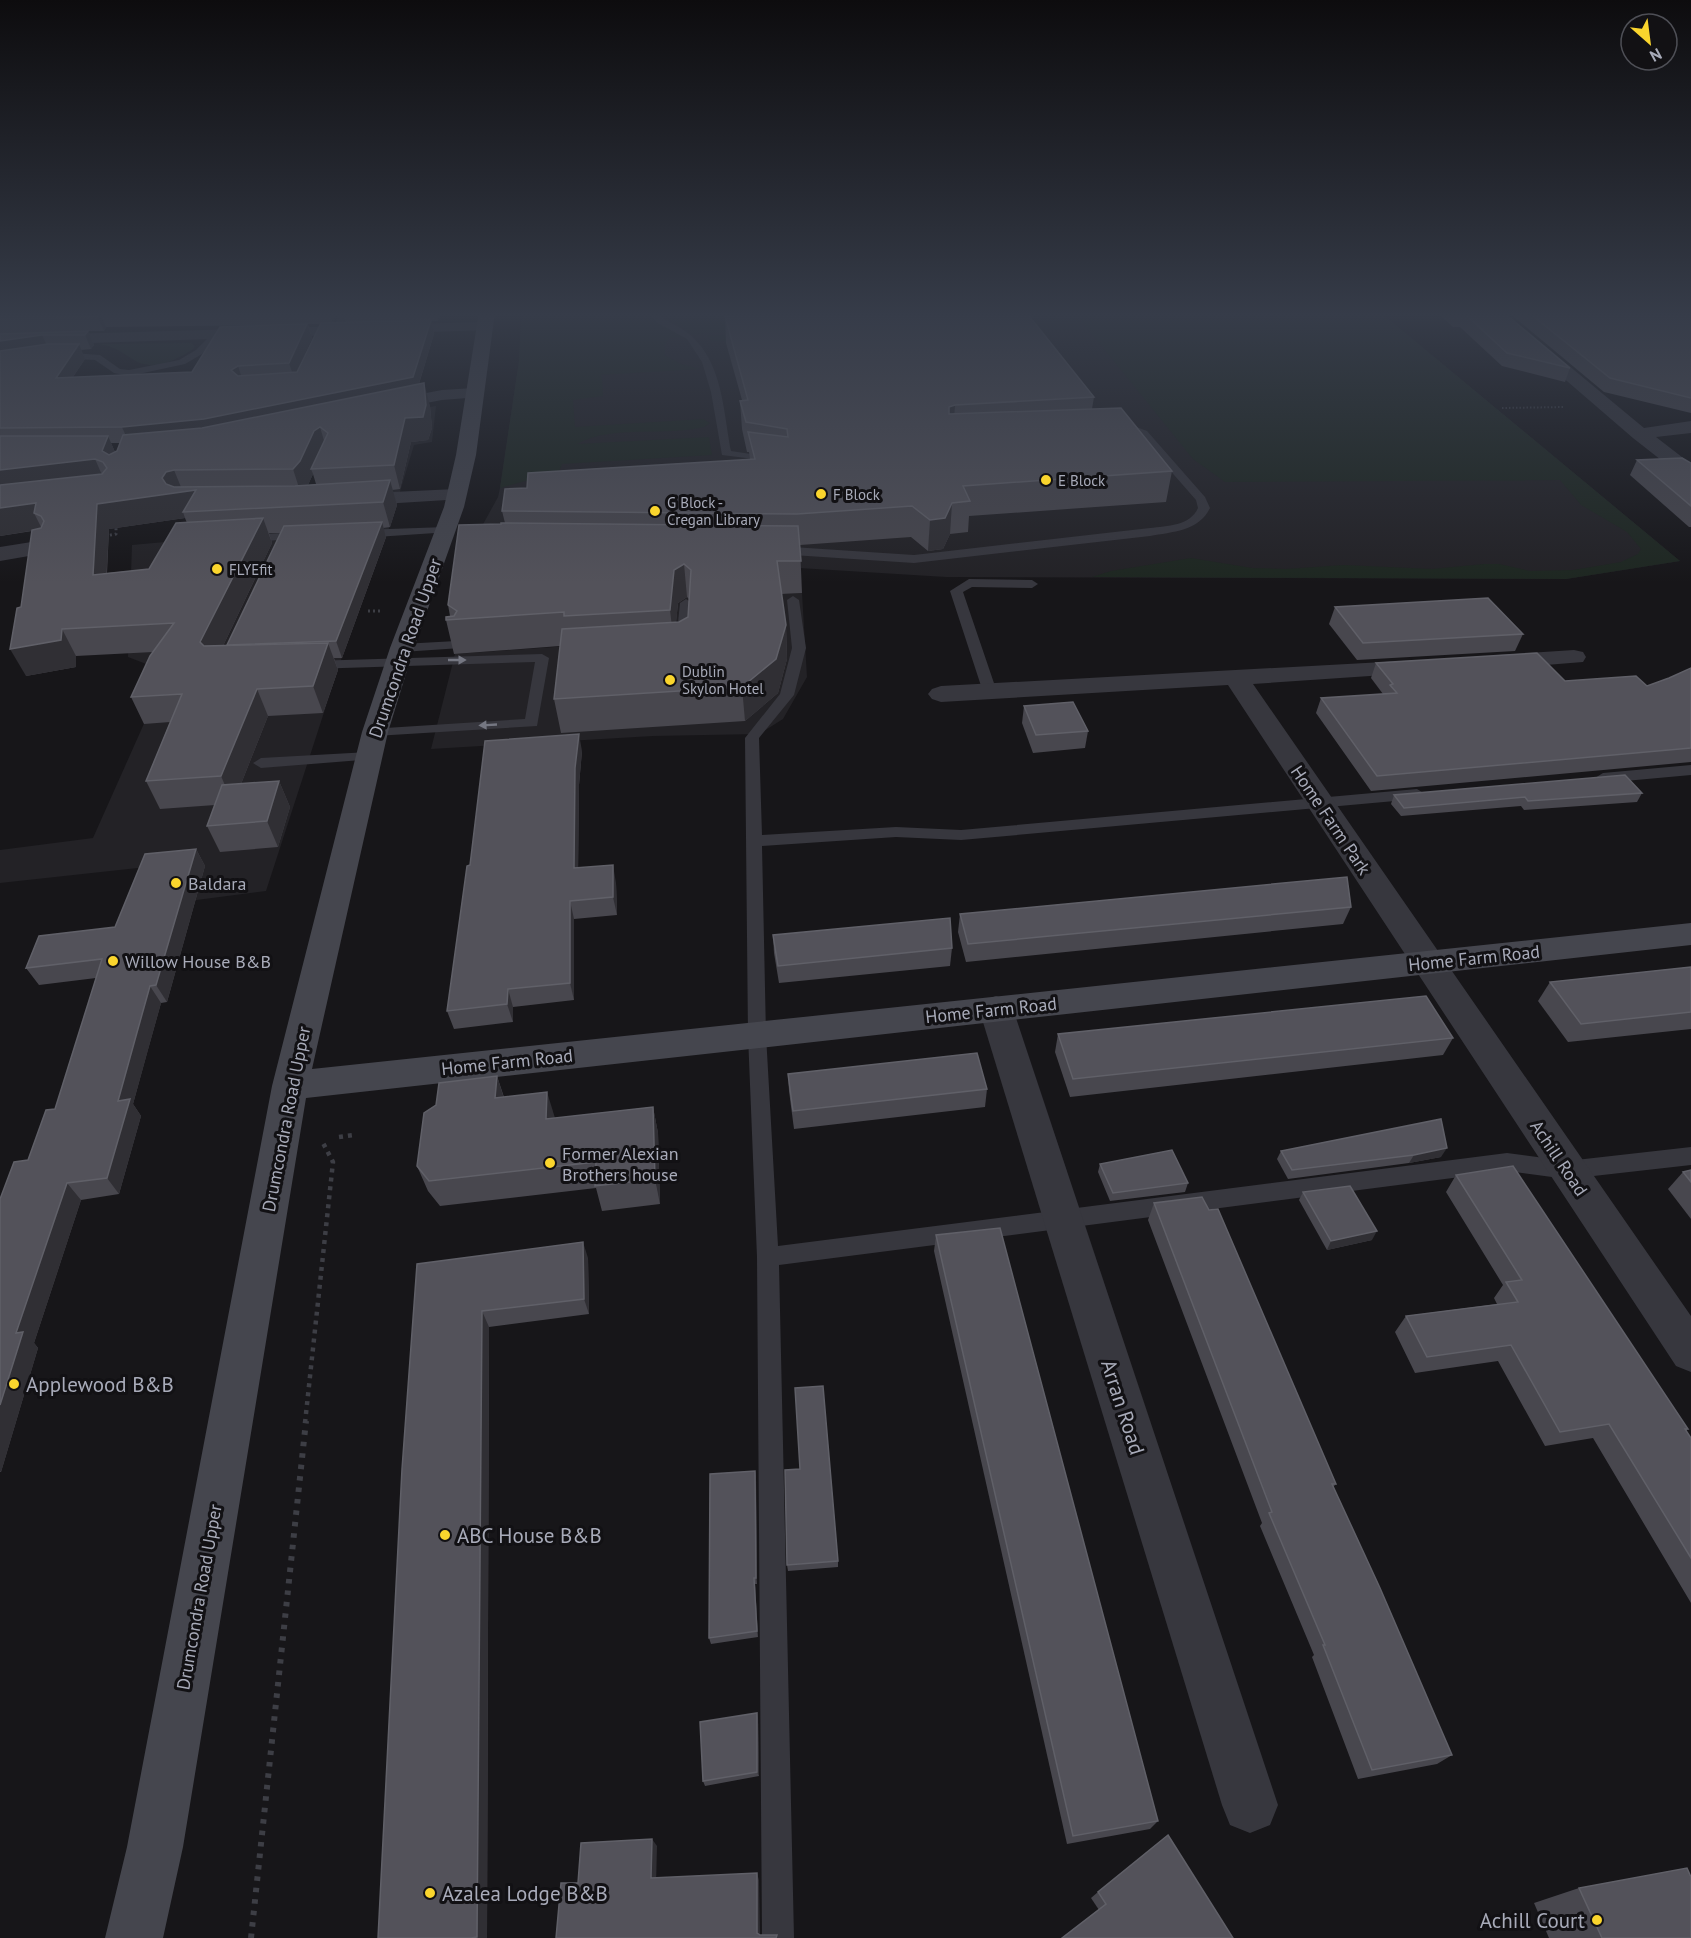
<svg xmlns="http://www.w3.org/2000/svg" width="1691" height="1938" font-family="'PT Sans',sans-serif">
<rect width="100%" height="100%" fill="#171619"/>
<g fill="#232226">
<polygon points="522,312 1380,312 1680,561 1566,579 946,577 470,548 498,497 500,488 519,361"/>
<polygon points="436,406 432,442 414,445 387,535 342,657 266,891 143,907 156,866 0,883 0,850 93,838 167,672 128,657 132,545 343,526 373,416"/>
<polygon points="802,593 807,677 783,719 759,734 653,736 431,749 455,654 667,639 668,597"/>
</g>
<g fill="#1e2721">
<path d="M 549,312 L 644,312 L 682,337 L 669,338 L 665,346 L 665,355 L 681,364 L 700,369 L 600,375 L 602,377 L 603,396 L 573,400 L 575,427 L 703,419 L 710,423 L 704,427 C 665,437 614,424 577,444 L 709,437 L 712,455 L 562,464 L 559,472 L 500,488 L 519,361 L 521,316 L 549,314 Z"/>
<polygon points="657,312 837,312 848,336 784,340 765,337 757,341 711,341 707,336 798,331 762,331 757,312 752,313 757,331 693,334"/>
<polygon points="1074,312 1380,312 1680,561 1566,579 1092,577 1111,571 1191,558 1252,568 1286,569 1344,565 1432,569 1484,564 1499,564 1530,571 1573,570 1621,562 1638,554 1641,549 1627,532 1581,505 1560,480 1225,482 1193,459"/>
<path d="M 191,343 L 195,346 L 193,349 C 175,361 151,373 131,358 C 118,350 112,345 96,344 Z"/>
</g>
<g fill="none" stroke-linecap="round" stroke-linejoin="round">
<polyline stroke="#3d3e45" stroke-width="2" stroke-dasharray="1.5 2" stroke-linecap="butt" points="1502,408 1564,407"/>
<g stroke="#3d3e45" stroke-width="3" stroke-dasharray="2 3" stroke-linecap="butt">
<polyline points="105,536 116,534 116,525"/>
<polyline points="368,611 381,611"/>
</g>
<g stroke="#3d3e45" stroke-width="4.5" stroke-dasharray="4 5" stroke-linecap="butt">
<polyline points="339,1137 353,1135"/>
<polyline points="305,1423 333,1162 322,1141"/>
</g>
<polyline stroke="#3d3e45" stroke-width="6" stroke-dasharray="4.5 7" stroke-linecap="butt" points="251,1938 306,1421"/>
<g fill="#37373e" fill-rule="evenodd">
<polygon points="339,312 347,312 340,333 336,336 332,333"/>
<path d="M 647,312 C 657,312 662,318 671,323 C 722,346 722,402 731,451 L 778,458 L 778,462 L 722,455 L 711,392 L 702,362 L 687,339 L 656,322 Z"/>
<polygon points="214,332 218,335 202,354 185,364 129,376 114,373 95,360 58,358 53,355 58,352 100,355 120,369 129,370 179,360 196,350"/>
<path d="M 1118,420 L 1147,431 L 1205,497 L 1210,508 C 1199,531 1172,532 1150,536 L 914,563 L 777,554 L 771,550 L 777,546 L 914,555 L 1150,528 C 1167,526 1190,526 1198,508 L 1196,500 L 1139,435 L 1114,425 L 1114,421 Z"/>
<polygon points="446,527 452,530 450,532 361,538 355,534 361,530"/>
<polygon points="284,533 290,537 288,539 245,543 239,539 245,535"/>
<polygon points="969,579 1032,580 1038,584 1032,588 972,587 963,592 997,692 990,696 983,692 950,591"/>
<polygon points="793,596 799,600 806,648 794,695 759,738 762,835 896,827 961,830 1417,789 1425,794 1417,799 961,840 896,837 762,846 766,1035 778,1246 1507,1153 1567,1161 1691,1147 1691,1165 1567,1179 1507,1171 779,1265 794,1938 762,1938 757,1257 748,1035 745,738 780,694 792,648 787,600"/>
<polygon points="686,599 692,603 690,642 683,646 676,642 680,603"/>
<polygon points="456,641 463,645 461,648 402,652 395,648 402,644"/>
<polygon points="542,654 549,658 537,726 375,736 370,735 368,732 370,729 525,719 535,662 311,669 304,665 311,661"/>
<polygon points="369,752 376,756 374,759 261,768 253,763 261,758"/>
<polygon points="1691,765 1691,775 1603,783 1595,778 1603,773"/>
</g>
<g fill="#37373e" fill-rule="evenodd">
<polygon points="1487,312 1504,312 1644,428 1691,421 1691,433 1656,437 1691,464 1691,480 1684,478 1633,438"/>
<polygon points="483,322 489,324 491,327 489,330 0,346 0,336"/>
<polygon points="474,388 480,389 483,393 480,397 442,400 384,411 378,410 375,406 378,402 384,401 442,390"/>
<polygon points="456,489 463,491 466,495 463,499 350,506 343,504 340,500 343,496 350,494"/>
<polygon points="44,540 52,542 55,547 52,552 0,561 0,547"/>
<polygon points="1574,650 1583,652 1586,657 1583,662 1498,669 1489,667 1486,662 1489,657 1498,655"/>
<polygon points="1420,660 1429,662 1432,667 1429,672 1253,684 1691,1316 1691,1372 1676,1366 1228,685 941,702 932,699 928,694 932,689 941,686"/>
<polygon points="996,996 1008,1000 1013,1009 1278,1805 1270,1825 1250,1833 1230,1825 1222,1805 979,1009 984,1000"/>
</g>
<polygon fill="#45464e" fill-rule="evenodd" points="479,312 495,312 476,455 464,507 414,648 388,732 312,1069 1691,923 1691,945 306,1098 183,1847 163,1938 105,1938 127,1847 272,1086 362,732 390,648 444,507 456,455"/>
</g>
<g fill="#48474e" fill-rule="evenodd">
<path d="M 0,312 L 338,312 L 333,323 L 345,323 L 342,312 L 441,312 L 438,321 L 431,321 L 434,334 L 419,384 L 430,406 L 432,428 L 428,440 L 411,442 L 400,489 L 392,490 L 397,505 L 390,527 L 383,528 L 386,537 L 342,658 L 334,658 L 338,670 L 323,713 L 268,716 L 241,784 L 279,781 L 290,807 L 278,847 L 220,852 L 207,826 L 215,805 L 160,809 L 146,781 L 170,722 L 144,724 L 131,697 L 153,652 L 76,656 L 76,667 L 26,676 L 21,607 L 32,531 L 0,536 ZM 308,324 L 320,324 L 297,372 L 296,372 L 312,338 ZM 275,325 L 192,372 L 73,377 L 85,359 L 81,350 L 91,349 L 94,345 L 88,331 L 104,331 L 106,327 ZM 111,443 L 120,443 L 117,451 L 115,452 ZM 313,474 L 316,484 L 308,485 ZM 185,518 L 187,523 L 149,569 L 107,573 L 109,529 ZM 269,533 L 281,533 L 227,646 L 223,646 L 272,543 Z"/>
<path d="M 753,312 L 1026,312 L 1094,397 L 1092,409 L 1172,471 L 1166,502 L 969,516 L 968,532 L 950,534 L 943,549 L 928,551 L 911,537 L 800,545 L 802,593 L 781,594 L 786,625 L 787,659 L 778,693 L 745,721 L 561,733 L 554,699 L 560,646 L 454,654 L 446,620 L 450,616 L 448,605 L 501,524 L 505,523 L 502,511 L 527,488 L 750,459 L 749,452 L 747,452 L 742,429 L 740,401 L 742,400 L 726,343 L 725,316 L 754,315 ZM 687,597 L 689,599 L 688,617 L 679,622 L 676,622 L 678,603 Z"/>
<polygon points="1437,312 1503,312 1570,368 1565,382 1502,366 1460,327 1453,327"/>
<polygon points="1508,312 1691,312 1691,413 1604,392"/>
<polygon points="1637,460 1691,463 1691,527 1689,527 1630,475"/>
<polygon points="1335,607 1523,634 1515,651 1357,660 1329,624"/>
<polygon points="1376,663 1565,681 1647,686 1669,678 1691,668 1691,762 1371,791 1316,713 1321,698 1383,694 1371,678"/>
<polygon points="1024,706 1088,731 1085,748 1033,753 1022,723"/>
<polygon points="582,751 579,785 578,868 616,883 617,915 574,919 574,1000 513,1007 513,1022 454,1029 447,1011 470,865"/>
<polygon points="1642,793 1637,802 1524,810 1521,806 1401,816 1391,804 1394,795"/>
<polygon points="196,849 205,866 167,1002 161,1003 147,1053 133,1104 141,1116 119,1194 81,1200 34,1343 38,1348 1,1472 0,1472 0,1199 28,1160 55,1109 96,978 39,985 26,968 115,927"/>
<polygon points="1351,907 1343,924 966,962 958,932 960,914"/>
<polygon points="773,935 952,948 950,966 779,983 774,953"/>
<polygon points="1691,967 1691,1029 1568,1042 1538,1001 1550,982"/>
<polygon points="1058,1034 1453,1038 1443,1055 1070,1097 1055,1052"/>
<polygon points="788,1074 987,1089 985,1107 794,1129 789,1091"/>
<polygon points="497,1076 504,1097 555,1118 653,1107 658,1133 660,1204 602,1211 596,1188 440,1206 428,1191 417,1166"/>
<polygon points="1441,1119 1441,1157 1409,1163 1288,1179 1277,1159 1281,1151"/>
<polygon points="1100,1164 1188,1183 1185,1192 1110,1201 1098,1172"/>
<polygon points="1691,1170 1691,1219 1668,1189 1683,1172"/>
<polygon points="1456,1175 1688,1429 1686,1431 1691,1438 1691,1603 1593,1438 1545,1446 1498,1361 1415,1373 1395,1332 1406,1316 1497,1304 1494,1298 1503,1285 1446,1192"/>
<polygon points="1303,1192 1372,1240 1327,1250 1299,1200"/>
<polygon points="1154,1203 1336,1484 1333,1487 1452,1755 1437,1764 1358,1779 1312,1657 1314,1655 1260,1526 1262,1523 1148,1220"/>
<polygon points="936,1235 1158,1821 1150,1829 1067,1844 934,1251"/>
<polygon points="588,1258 589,1314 489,1327 487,1938 378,1938 417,1264"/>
<polygon points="755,1471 756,1478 757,1584 755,1584 758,1637 711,1644 709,1638"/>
<polygon points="838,1561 838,1567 788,1571 787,1565"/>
<polygon points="758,1718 759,1776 705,1786 703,1781"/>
<polygon points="1579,1888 1691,1938 1549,1938 1534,1903"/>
<polygon points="1098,1892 1233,1938 1099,1910 1091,1898"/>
</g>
<g fill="#302f34">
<polygon points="329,312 338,312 333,324"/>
<polygon points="436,312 441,312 438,321"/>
<polygon points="100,313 106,327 104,331 98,317"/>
<polygon points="431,320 434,334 416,393 129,443 122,427 204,419"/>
<polygon points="307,324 312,338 294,378 289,363"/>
<polygon points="88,331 94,345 91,349 85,335"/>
<polygon points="42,335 49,350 0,356 0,341"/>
<polygon points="79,344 85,359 62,393 56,378"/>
<polygon points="238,366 243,381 231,370"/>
<polygon points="424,383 430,406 432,428 428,440 411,442 400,489 394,465 405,418"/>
<polygon points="955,405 953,434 947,436 949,407"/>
<polygon points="320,427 327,451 311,469 313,474 308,485 301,494 293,469 314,431"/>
<polygon points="108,436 118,459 113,475 102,451"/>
<polygon points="95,459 106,484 0,496 0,470"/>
<polygon points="174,470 183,492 196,490 183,512 185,518 109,529 105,601 93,575 97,504 162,478 166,472"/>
<polygon points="390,480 397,505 390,527 383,502"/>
<polygon points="36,503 41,516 34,513 42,529 0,536 0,508"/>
<polygon points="952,503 950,534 943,549 928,551 930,520"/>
<polygon points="263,518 272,543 212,669 200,642"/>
<polygon points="382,522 386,537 342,658 336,641"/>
<polygon points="684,564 687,597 678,603 674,644 670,610 674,570"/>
<polygon points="786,625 787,659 778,693 745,721 742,687"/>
<polygon points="62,629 76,656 76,667 26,676 10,649"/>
<polygon points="328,643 338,670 323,713 313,686"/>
<polygon points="257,689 268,716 233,804 221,776"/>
<polygon points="579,734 582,751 579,785 578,886 574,868 575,768"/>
<polygon points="279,781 290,807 278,847 267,821"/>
<polygon points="196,849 205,866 167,1002 156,985"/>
<polygon points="613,865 616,883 617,915 613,897"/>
<polygon points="570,901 574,919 574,1000 570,983"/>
<polygon points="150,986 161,1003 133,1104 141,1116 119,1194 107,1178 118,1101"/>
<polygon points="508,989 513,1007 513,1022 507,1004"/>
<polygon points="497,1076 505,1102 495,1098"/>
<polygon points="547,1092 555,1118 546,1119"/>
<polygon points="653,1107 658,1133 660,1204 655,1179"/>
<polygon points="1447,1148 1441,1157 1409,1163 1414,1155"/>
<polygon points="67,1183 81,1200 34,1343 38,1348 1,1472 0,1471 0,1405 16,1333"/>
<polygon points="1377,1231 1372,1240 1327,1250 1331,1241"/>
<polygon points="583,1242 588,1258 589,1314 584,1299"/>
<polygon points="482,1311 489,1327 487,1938 471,1938"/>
<polygon points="755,1471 756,1478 757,1584 756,1578"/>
<polygon points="754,1578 755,1584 758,1637 757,1631"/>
<polygon points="757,1713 758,1718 759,1776 757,1772"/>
<polygon points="652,1839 657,1846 656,1885 651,1878"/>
<polygon points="757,1873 759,1880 760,1938 757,1933"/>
</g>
<g fill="#53525a" stroke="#606068" stroke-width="1.5">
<polygon points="0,312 178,312 100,313 98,317 0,319"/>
<polygon points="759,312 1026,312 1094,397 955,405 949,407 949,414 1121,408 1172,471 963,486 970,501 952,503 945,518 930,520 912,506 797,514 502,511 505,489 527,488 528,473 755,459 748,432 788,437 787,429 746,422 740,401 748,400 725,316 760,314"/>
<polygon points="1455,312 1503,312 1570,368 1507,353 1465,314 1458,314"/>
<polygon points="1528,312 1691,312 1691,398 1610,378"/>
<polygon points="431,320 413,377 204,419 122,427 0,428 0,351 48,344 79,344 56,378 192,372 220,327 307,324 289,363 238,366 231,370 238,376 297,372 321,323"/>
<polygon points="88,331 85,335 42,335 0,341 0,334"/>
<polygon points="424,383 426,405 423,417 405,418 394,465 311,469 328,433 320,427 314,431 300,461 293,469 174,470 166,472 162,478 166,484 174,487 295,486 390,480 383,502 183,512 196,490 97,504 93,575 149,569 176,523 263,518 200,642 204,646 328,643 313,686 257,689 221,776 146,781 182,694 131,697 150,656 174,623 62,629 61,640 10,649 17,608 21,607 32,530 41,528 44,521 41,516 34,513 36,503 0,508 0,485 102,474 107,468 103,462 95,459 0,470 0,436 108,436 102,451 109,455 117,451 123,435 202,428"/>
<polygon points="1682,458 1691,463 1691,506 1637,460"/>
<polygon points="382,522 336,641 227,645 284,526"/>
<polygon points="501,523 798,526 801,561 777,561 786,625 776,659 742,687 554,699 562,629 679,622 688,617 691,570 684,564 674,570 670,610 564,616 564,612 446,620 446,617 454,616 457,611 448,605 459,525 501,524"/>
<polygon points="1488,598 1523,634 1363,643 1335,607"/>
<polygon points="1537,653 1565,681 1636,676 1647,686 1669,678 1691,668 1691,748 1377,776 1321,698 1397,693 1390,685 1393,684 1376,663"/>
<polygon points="1073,702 1088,731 1036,735 1024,706"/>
<polygon points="579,734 575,768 574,868 613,865 613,897 570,901 570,983 508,989 507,1004 447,1011 467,866 470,865 485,741"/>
<polygon points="1625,775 1642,793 1528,801 1525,797 1404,808 1394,795"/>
<polygon points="279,781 267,821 207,826 222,785"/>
<polygon points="196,849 156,985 150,986 136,1036 118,1101 130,1099 107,1178 67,1183 16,1333 23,1332 0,1405 0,1199 14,1162 28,1160 46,1110 55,1109 102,959 26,968 39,936 115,927 145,854"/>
<polygon points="1347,877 1351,907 968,944 960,914"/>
<polygon points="950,918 952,948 778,966 773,935"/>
<polygon points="1691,967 1691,1012 1581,1024 1550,982"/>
<polygon points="1426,996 1453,1038 1073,1079 1058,1034"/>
<polygon points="977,1053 987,1089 793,1111 788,1074"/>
<polygon points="497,1076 495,1098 547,1092 546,1119 653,1107 655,1179 595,1186 596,1162 429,1181 417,1166 424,1113 436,1105 439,1083"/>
<polygon points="1441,1119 1447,1148 1414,1155 1292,1170 1281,1151"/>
<polygon points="1172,1150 1188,1183 1113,1193 1100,1164"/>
<polygon points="1513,1166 1688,1429 1685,1429 1691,1438 1691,1558 1609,1424 1560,1432 1511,1345 1427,1357 1406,1316 1518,1302 1506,1282 1522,1280 1456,1175"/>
<polygon points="1691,1170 1691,1182 1683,1172"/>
<polygon points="1350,1186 1377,1231 1331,1241 1303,1192"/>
<polygon points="1202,1197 1209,1210 1218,1209 1336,1484 1332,1484 1380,1588 1452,1755 1372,1770 1323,1645 1325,1645 1269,1513 1272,1512 1154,1203"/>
<polygon points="1000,1228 1158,1821 1073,1836 936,1235"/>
<polygon points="583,1242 584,1299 482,1311 477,1937 471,1938 378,1938 402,1469 417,1264"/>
<polygon points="823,1386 838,1561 787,1565 785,1470 800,1469 795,1388"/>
<polygon points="755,1471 756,1578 754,1578 757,1631 709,1638 710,1474"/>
<polygon points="757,1713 757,1772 703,1781 700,1722"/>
<polygon points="1168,1835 1233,1938 1062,1938 1106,1904 1098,1892"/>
<polygon points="652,1839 651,1878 757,1873 757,1933 760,1935 777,1935 776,1938 556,1938 561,1883 578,1883 581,1843"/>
<polygon points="1687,1868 1691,1877 1691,1938 1602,1938 1579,1888"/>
</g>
<defs><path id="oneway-solid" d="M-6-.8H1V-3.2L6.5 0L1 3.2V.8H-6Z" transform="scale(1.5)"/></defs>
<g fill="#757782">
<use href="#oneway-solid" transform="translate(457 660)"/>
<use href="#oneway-solid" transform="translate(488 725) rotate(177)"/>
</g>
<linearGradient id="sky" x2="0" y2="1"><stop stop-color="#0d0c0e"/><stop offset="0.54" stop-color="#363c49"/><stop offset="1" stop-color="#363c49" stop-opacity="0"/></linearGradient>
<rect width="1691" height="583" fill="url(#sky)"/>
<g fill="#fad52d" stroke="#121114" stroke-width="2">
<circle cx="1046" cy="480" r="6"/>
<circle cx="821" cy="494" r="6"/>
<circle cx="655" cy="511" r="6"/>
<circle cx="217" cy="569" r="6"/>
<circle cx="670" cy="680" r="6"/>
<circle cx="176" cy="883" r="6"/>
<circle cx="113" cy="961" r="6"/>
<circle cx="550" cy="1163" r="6"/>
<circle cx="14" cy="1384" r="6"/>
<circle cx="445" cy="1535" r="6"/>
<circle cx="430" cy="1893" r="6"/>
<circle cx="1597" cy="1920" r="6"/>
</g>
<g text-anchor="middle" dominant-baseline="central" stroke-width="6" stroke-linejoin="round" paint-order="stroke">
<g font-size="15" fill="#a8abb9" stroke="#121114" text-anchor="start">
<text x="1058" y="480">E Block</text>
<text x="833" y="494">F Block</text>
<text x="667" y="502">G Block -<tspan x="667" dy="17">Cregan Library</tspan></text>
<text x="229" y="569">FLYEfit</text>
<text x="682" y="671">Dublin<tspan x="682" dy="17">Skylon Hotel</tspan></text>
</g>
<g font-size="18" fill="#a8abb9" stroke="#121114">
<text transform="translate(405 648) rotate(-71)">Drumcondra Road Upper</text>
<text transform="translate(1331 820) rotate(56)">Home Farm Park</text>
<text transform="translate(1474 958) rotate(-6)">Home Farm Road</text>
<text transform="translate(991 1010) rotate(-6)">Home Farm Road</text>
<text transform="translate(507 1062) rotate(-6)">Home Farm Road</text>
<text transform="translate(286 1119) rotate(-79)">Drumcondra Road Upper</text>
<text transform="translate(1559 1158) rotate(56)">Achill Road</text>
<text transform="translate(199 1597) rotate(-80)">Drumcondra Road Upper</text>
</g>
<g font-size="18" fill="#a8abb9" stroke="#121114" text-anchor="start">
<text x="188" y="883">Baldara</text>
<text x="125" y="961">Willow House B&amp;B</text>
<text x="562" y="1153">Former Alexian<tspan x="562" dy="21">Brothers house</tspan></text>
</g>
<g font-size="21" fill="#a8abb9" stroke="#121114" text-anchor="start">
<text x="26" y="1384">Applewood B&amp;B</text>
<text x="457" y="1535">ABC House B&amp;B</text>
<text x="442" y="1893">Azalea Lodge B&amp;B</text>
<text x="1585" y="1920" text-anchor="end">Achill Court</text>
</g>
<g font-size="21" fill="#a8abb9" stroke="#121114">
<text transform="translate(1123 1407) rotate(72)">Arran Road</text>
</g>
</g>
<g transform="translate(1649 42) rotate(152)"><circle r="28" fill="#121114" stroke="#4e4f56" stroke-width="1.5"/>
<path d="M0-4.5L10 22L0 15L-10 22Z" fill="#fad52d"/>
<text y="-9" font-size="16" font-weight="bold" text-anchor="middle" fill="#a8abb9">N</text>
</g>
</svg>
